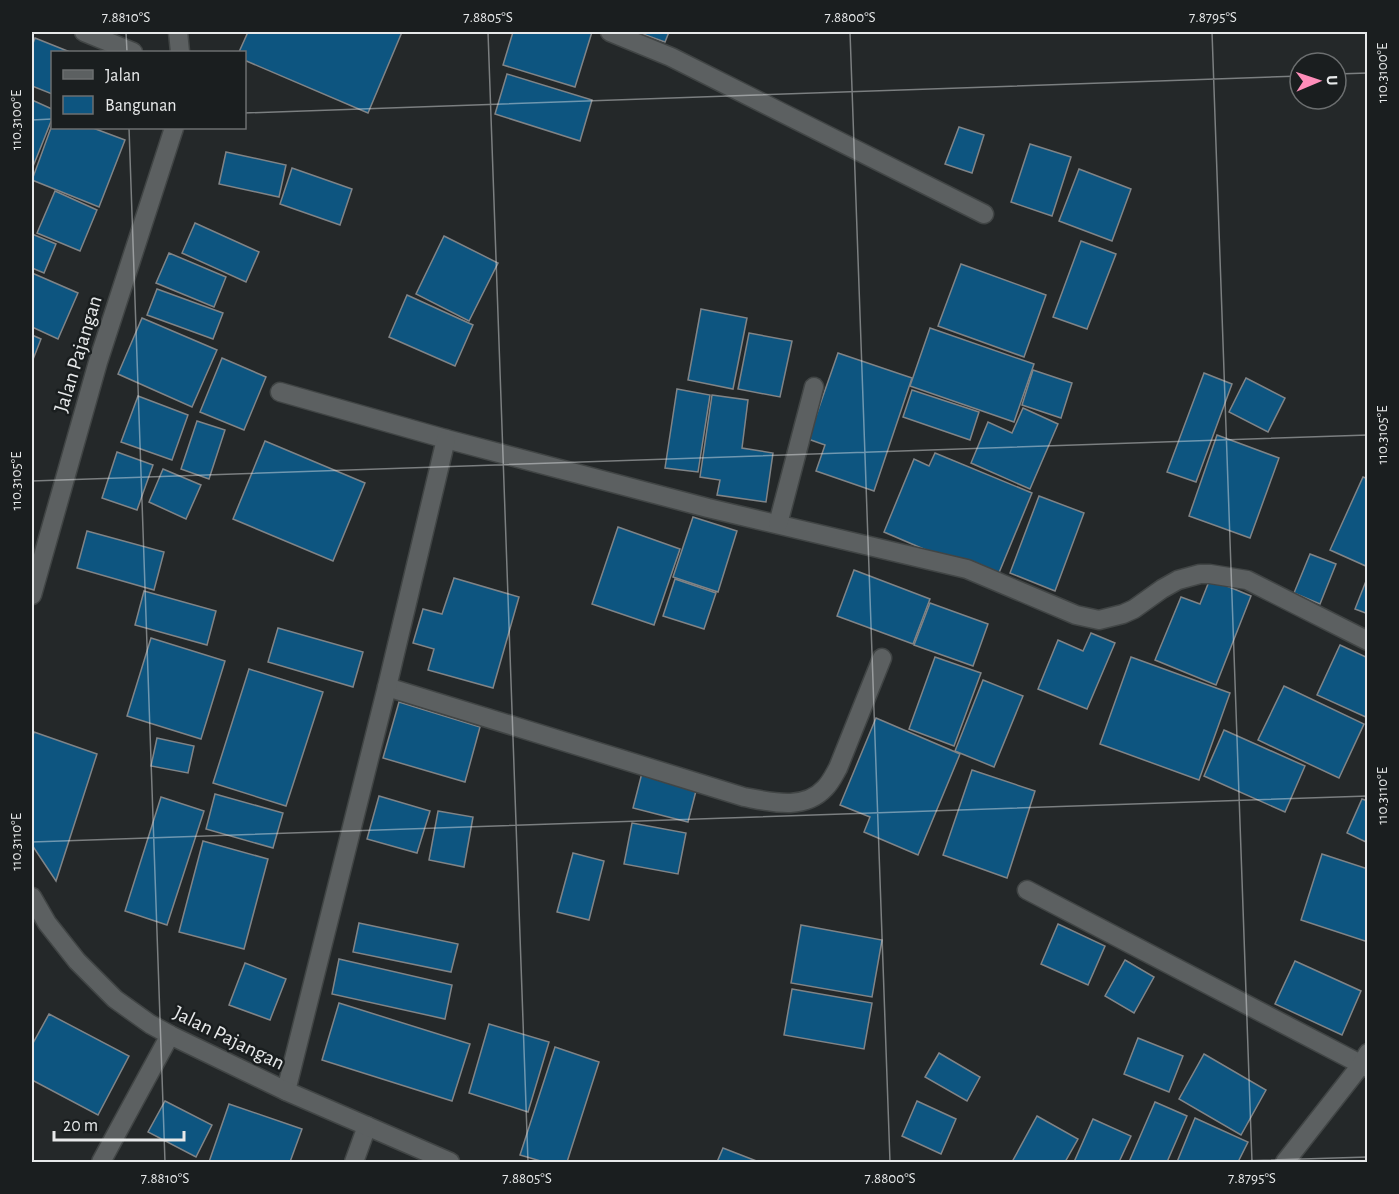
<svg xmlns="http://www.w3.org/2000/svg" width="1399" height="1194" font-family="'Alegreya Sans',sans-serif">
<rect width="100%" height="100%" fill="#242829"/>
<g fill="#0d5580" stroke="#808487" stroke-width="1.5">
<polygon points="248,32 402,32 368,113 244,60 244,52 239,52"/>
<polygon points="513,32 592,32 575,87 503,65"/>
<polygon points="637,32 669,32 665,42"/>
<polygon points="35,38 70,52 52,52 52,94 32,86 32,46"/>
<polygon points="507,74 592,100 580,141 495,114"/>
<polygon points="32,100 52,109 52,119 32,169"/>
<polygon points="52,125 52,128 93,128 125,140 99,207 32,180"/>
<polygon points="959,127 984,135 972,173 945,164"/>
<polygon points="1030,144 1071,157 1052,216 1011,202"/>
<polygon points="226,152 286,165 279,197 219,184"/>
<polygon points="292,168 352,189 340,225 280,204"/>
<polygon points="1079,169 1131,189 1112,241 1059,221"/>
<polygon points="55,191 97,210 80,251 37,233"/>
<polygon points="195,223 259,252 246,282 182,253"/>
<polygon points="32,234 56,244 44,273 32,268"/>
<polygon points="444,236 498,263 469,321 416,294"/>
<polygon points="1081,241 1116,254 1087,329 1053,317"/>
<polygon points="169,253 226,277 214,307 156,283"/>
<polygon points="961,264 1046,295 1024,357 938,326"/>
<polygon points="32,273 78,293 58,339 32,327"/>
<polygon points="157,289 223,313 213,339 147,315"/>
<polygon points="407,295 473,325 455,366 389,337"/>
<polygon points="701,309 747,318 733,389 688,380"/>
<polygon points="142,318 217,350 192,407 118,374"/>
<polygon points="930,328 1034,364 1014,422 910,386"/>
<polygon points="749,333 792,341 780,397 738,389"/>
<polygon points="32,335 41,339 32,362"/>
<polygon points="838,353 912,378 874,491 816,471 825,445 808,439"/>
<polygon points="222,358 266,377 244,430 200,412"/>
<polygon points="1033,370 1072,383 1061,418 1022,405"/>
<polygon points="1204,373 1232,384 1196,482 1167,472"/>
<polygon points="1246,378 1285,398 1268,432 1229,412"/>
<polygon points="677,389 710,395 698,472 665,468"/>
<polygon points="912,390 979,412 970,440 903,417"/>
<polygon points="712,395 748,400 742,448 773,453 766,502 717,495 720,480 700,477"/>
<polygon points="138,396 188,415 172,460 121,442"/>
<polygon points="1023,408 1058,424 1030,489 971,463 988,422 1012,433"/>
<polygon points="197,421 225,430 209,479 181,469"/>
<polygon points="1217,435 1279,458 1250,538 1189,516"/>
<polygon points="265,441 365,483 333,561 233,519"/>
<polygon points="117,452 153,465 137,510 102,498"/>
<polygon points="935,453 1032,493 996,580 884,532 914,459 929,466"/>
<polygon points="163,469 201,485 186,519 149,502"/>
<polygon points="1363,477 1368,479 1368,567 1330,550"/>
<polygon points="1039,496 1084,513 1055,591 1010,573"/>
<polygon points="693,517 737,531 718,592 673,577"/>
<polygon points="618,527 680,549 654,625 592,604"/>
<polygon points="87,531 164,552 154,590 77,568"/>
<polygon points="1310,554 1336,564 1320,604 1294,593"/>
<polygon points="854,570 930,599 913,644 837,616"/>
<polygon points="454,578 519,597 493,688 428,670 434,649 413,643 423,609 442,614"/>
<polygon points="675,579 716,593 704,629 663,616"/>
<polygon points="1210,579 1251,596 1216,685 1155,660 1181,597 1200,604"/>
<polygon points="1366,581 1368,582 1368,614 1355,609"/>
<polygon points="144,591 216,611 207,645 135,625"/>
<polygon points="930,603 988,624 973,666 914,645"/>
<polygon points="278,628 363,652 353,687 268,662"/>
<polygon points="1091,633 1115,643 1087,709 1038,689 1058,640 1083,651"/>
<polygon points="151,638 225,661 201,739 127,716"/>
<polygon points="1340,645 1368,658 1368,718 1317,695"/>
<polygon points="935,657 981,673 954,746 909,729"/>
<polygon points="1131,657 1230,693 1199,780 1100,744"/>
<polygon points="249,669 323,692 286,806 213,783"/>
<polygon points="983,680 1023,696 994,767 955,751"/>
<polygon points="1284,686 1364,724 1339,778 1258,740"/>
<polygon points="399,702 480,727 465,782 383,758"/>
<polygon points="876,718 960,754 918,855 864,832 870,817 840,805"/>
<polygon points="1224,730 1305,766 1285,812 1204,776"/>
<polygon points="34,732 97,754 56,881 32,845 32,739"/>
<polygon points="157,738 194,746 188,773 151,766"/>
<polygon points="643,769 698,783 688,822 633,808"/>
<polygon points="972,770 1035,791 1007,878 943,855"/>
<polygon points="215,794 283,813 273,848 206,829"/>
<polygon points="379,796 430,811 417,853 367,839"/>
<polygon points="161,797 204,811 167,925 125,911"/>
<polygon points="1362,799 1368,801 1368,843 1347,833"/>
<polygon points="438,811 473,817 464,867 429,860"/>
<polygon points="632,823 686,833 678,874 624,864"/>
<polygon points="203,841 268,859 244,949 179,932"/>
<polygon points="573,853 604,861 589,920 557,912"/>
<polygon points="1322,854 1368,869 1368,942 1301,920"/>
<polygon points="359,923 458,944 451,972 353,952"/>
<polygon points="1058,924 1105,946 1088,985 1041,964"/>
<polygon points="801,925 882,940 872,997 791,983"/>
<polygon points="339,959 452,985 445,1019 332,994"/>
<polygon points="1125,960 1154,977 1134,1013 1105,996"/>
<polygon points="1295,961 1361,991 1342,1035 1275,1004"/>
<polygon points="245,963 286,979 270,1020 229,1005"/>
<polygon points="792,989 872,1003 864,1049 784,1035"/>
<polygon points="339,1003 470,1044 452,1101 322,1060"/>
<polygon points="49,1014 129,1056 98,1115 32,1080 32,1045"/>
<polygon points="489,1024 549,1042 528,1112 469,1093"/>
<polygon points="1138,1038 1183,1056 1169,1092 1124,1074"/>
<polygon points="555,1047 599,1062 567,1162 544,1162 520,1155"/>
<polygon points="939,1053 980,1077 967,1101 925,1077"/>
<polygon points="1204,1054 1266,1090 1241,1135 1179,1099"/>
<polygon points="165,1101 212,1125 196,1157 148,1132"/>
<polygon points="917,1101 956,1119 941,1154 902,1136"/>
<polygon points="1155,1102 1187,1116 1167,1162 1129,1162"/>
<polygon points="229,1104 302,1129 290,1162 209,1162"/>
<polygon points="1037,1116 1078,1139 1065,1162 1012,1162"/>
<polygon points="1195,1118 1248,1142 1238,1162 1177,1162"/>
<polygon points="1093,1119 1131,1136 1119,1162 1074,1162"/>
<polygon points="723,1148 759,1162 717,1162"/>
</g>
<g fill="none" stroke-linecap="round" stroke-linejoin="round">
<defs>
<g id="street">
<polyline points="84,32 133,52"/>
<polyline points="610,32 671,57 984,214"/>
<polyline points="280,392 446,439 708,508 967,569 1076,615 1099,620 1123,614 1134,609 1162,589 1178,580 1200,574 1210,574 1247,580 1368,641"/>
<polyline points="778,524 814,387"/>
<path d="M 387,687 L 744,797 C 771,802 804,811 825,788 C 831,782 834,775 838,768 L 882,658"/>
<polyline points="1027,890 1368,1068"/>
<polyline points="286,1091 387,687 446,439"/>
<polyline points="101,1162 170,1035"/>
<polyline points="354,1162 367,1126"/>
<polyline points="1285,1162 1361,1065 1368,1053"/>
</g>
<g id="secondary">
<polyline points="178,32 180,52"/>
<polyline points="32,595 98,362 174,128"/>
<polyline points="32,897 47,923 77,961 115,999 150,1024 170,1035 286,1091 450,1162"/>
</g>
</defs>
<use href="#street" stroke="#414545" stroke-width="21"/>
<use href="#secondary" stroke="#414545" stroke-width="21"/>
<use href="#street" stroke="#5c6061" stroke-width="18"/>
<use href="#secondary" stroke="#5c6061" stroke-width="18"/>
</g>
<path fill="none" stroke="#e7e9ea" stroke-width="1.5" stroke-opacity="0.45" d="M 126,32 L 127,52M 488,32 L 528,1162M 850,32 L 890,1162M 1212,32 L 1252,1162M 1336,74 L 1368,73M 244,113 L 1300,76M 32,120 L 52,119M 129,128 L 165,1162M 32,481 L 1368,435M 32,842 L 1368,796M 1206,1162 L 1368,1157"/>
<g text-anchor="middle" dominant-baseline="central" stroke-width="5" stroke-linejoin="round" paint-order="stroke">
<g font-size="21" fill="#e7e9ea" stroke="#1a1e1f">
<text transform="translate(78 354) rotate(-73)">Jalan Pajangan</text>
<text transform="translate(229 1038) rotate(26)">Jalan Pajangan</text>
</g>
</g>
<rect width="1399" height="1194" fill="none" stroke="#1a1e1f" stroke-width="66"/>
<rect x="51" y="51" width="195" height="78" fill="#1a1e1f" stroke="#6c6f70" stroke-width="1.5"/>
<rect x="63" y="70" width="30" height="9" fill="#5c6061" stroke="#6c6f70" stroke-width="1.5"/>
<text x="105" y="81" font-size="18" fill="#e7e9ea">Jalan</text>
<rect x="63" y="96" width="30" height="18" fill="#0d5580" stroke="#6c6f70" stroke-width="1.5"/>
<text x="105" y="111" font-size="18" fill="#e7e9ea">Bangunan</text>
<g transform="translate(1318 81) rotate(88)"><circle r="28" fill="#1a1e1f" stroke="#6c6f70" stroke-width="1.5"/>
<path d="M0-4.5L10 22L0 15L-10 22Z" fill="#ff8eba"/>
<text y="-9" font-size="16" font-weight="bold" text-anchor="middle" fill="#e7e9ea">U</text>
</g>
<path d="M54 1131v9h130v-9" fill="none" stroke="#e7e9ea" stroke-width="3"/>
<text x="63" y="1131" font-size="18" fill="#e7e9ea" stroke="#1a1e1f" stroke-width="4.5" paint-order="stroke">20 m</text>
<rect x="33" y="33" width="1333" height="1128" fill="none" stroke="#e7e9ea" stroke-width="2"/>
<g font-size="15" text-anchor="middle" fill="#e7e9ea">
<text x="126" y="22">7.8810°S</text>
<text x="488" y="22">7.8805°S</text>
<text x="850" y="22">7.8800°S</text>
<text x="1213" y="22">7.8795°S</text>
<text transform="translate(1382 73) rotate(-90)" y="5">110.3100°E</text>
<text transform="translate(16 120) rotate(-90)" y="5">110.3100°E</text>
<text transform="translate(1382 435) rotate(-90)" y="5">110.3105°E</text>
<text transform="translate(16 481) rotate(-90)" y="5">110.3105°E</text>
<text transform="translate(1382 796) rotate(-90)" y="5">110.3110°E</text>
<text transform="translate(16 842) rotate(-90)" y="5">110.3110°E</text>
<text x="165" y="1183">7.8810°S</text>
<text x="527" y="1183">7.8805°S</text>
<text x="890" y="1183">7.8800°S</text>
<text x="1252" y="1183">7.8795°S</text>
</g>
</svg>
